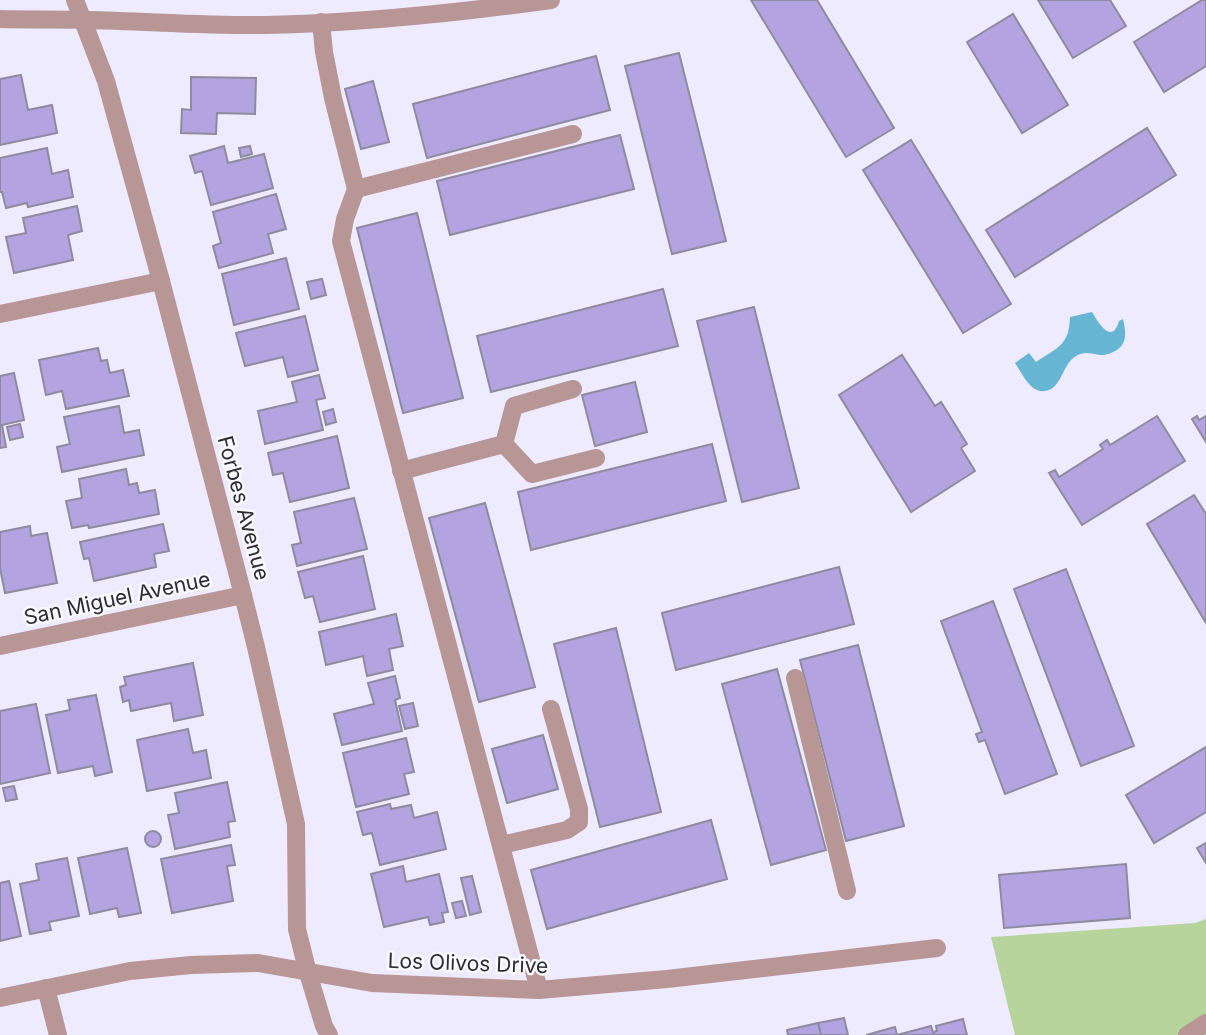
<svg xmlns="http://www.w3.org/2000/svg" width="1206" height="1035" font-family="Inter,sans-serif">
<rect width="100%" height="100%" fill="#eeeaff"/>
<polygon fill="#b7d49c" points="1206,919 1206,1035 1015,1035 991,937 1195,923"/>
<path fill="#66b5d2" d="M 1092,312 C 1098,322 1112,346 1119,321 L 1123,319 C 1126,332 1128,346 1113,352 C 1111,353 1105,355 1103,355 C 1093,355 1086,350 1076,356 C 1062,364 1062,389 1045,391 C 1030,393 1022,373 1015,363 L 1029,353 L 1036,362 C 1058,347 1069,346 1070,317 Z"/>
<g fill="#b3a4e1" stroke="#8f8b9e" stroke-width="2">
<polygon points="751,0 817,0 894,128 846,157"/>
<polygon points="1038,0 1110,0 1126,26 1073,58"/>
<polygon points="1202,0 1206,0 1206,66 1164,92 1134,42"/>
<polygon points="1013,14 1068,105 1022,133 967,42"/>
<polygon points="679,53 726,241 672,254 625,66"/>
<polygon points="596,56 610,110 427,158 413,104"/>
<polygon points="21,75 28,110 52,105 57,133 0,145 0,79"/>
<polygon points="191,77 256,78 255,114 217,113 216,134 181,133 182,109 191,110"/>
<polygon points="373,81 389,142 361,149 345,89"/>
<polygon points="1147,128 1176,175 1015,277 986,230"/>
<polygon points="620,135 634,189 450,235 437,181"/>
<polygon points="911,140 1011,304 963,333 863,170"/>
<polygon points="224,146 228,163 264,154 273,188 211,205 202,171 195,173 190,156"/>
<polygon points="250,146 252,154 241,157 239,148"/>
<polygon points="47,148 52,174 68,170 73,197 28,207 27,203 6,208 2,192 0,192 0,158"/>
<polygon points="276,194 286,229 268,234 273,253 219,268 213,246 221,243 213,212"/>
<polygon points="77,206 82,231 68,235 73,260 14,273 6,237 26,233 23,218"/>
<polygon points="417,213 463,398 403,413 357,228"/>
<polygon points="286,258 299,309 234,325 222,274"/>
<polygon points="322,279 326,295 311,299 307,282"/>
<polygon points="663,289 678,346 491,392 477,336"/>
<polygon points="754,307 799,488 742,502 697,321"/>
<polygon points="305,316 318,370 288,377 283,357 245,366 236,333"/>
<polygon points="98,348 101,361 107,360 110,373 123,370 129,396 66,409 62,391 46,395 39,360"/>
<polygon points="902,355 935,406 941,402 967,444 961,448 975,471 911,512 839,395"/>
<polygon points="14,373 24,420 2,425 6,447 0,448 0,376"/>
<polygon points="319,375 325,398 316,400 323,430 265,444 258,411 297,402 292,382"/>
<polygon points="635,382 647,432 595,446 582,395"/>
<polygon points="119,406 124,433 139,430 144,455 62,472 57,447 70,444 64,417"/>
<polygon points="333,409 336,422 326,425 323,412"/>
<polygon points="1157,416 1185,461 1082,525 1049,473 1055,470 1059,477 1103,449 1100,445 1107,440 1110,445"/>
<polygon points="1197,416 1199,420 1206,416 1206,442 1192,419"/>
<polygon points="20,424 23,437 10,440 7,427"/>
<polygon points="337,436 349,488 290,502 283,473 273,475 268,453"/>
<polygon points="712,444 726,501 531,550 518,492"/>
<polygon points="126,469 129,485 137,483 139,493 155,490 159,514 89,528 88,525 72,528 66,501 82,498 79,479"/>
<polygon points="1194,495 1206,514 1206,623 1147,524"/>
<polygon points="354,498 367,549 297,566 292,545 301,543 294,512"/>
<polygon points="485,503 535,687 479,702 429,518"/>
<polygon points="163,524 169,551 154,554 156,567 94,581 89,558 84,559 80,542"/>
<polygon points="30,526 31,536 47,533 57,583 5,593 0,568 0,532"/>
<polygon points="363,556 375,609 320,622 313,596 305,598 298,572"/>
<polygon points="839,567 854,624 676,670 662,613"/>
<polygon points="1066,569 1134,746 1081,766 1014,589"/>
<polygon points="993,601 1057,774 1005,794 985,740 979,742 976,734 982,732 941,621"/>
<polygon points="396,614 403,646 389,649 393,670 367,676 363,656 326,665 319,632"/>
<polygon points="616,628 661,812 600,827 554,644"/>
<polygon points="858,645 904,826 846,841 800,660"/>
<polygon points="193,663 203,715 174,721 171,703 131,711 129,700 123,702 120,687 126,685 124,677"/>
<polygon points="777,669 826,850 771,865 722,684"/>
<polygon points="395,676 400,698 395,700 402,731 342,745 334,714 374,704 368,683"/>
<polygon points="96,695 112,772 95,776 93,766 58,773 46,715 70,710 68,700"/>
<polygon points="413,703 418,726 405,729 399,706"/>
<polygon points="36,704 50,773 0,784 0,711"/>
<polygon points="188,729 193,753 206,750 211,778 147,791 137,740"/>
<polygon points="543,735 558,789 507,803 492,749"/>
<polygon points="406,738 414,772 404,774 409,794 356,807 343,753"/>
<polygon points="1206,747 1206,812 1154,843 1126,795"/>
<polygon points="227,782 235,821 228,822 230,837 175,849 168,815 179,813 175,793"/>
<polygon points="14,786 17,799 6,801 3,788"/>
<polygon points="390,804 391,809 411,805 414,818 437,812 446,849 380,865 372,833 363,835 357,812"/>
<polygon points="711,820 727,879 547,929 531,870"/>
<circle cx="153" cy="839" r="8"/>
<polygon points="1206,843 1206,863 1197,848"/>
<polygon points="231,845 235,865 227,866 233,901 172,913 161,859"/>
<polygon points="127,848 141,913 119,917 117,908 90,914 78,858"/>
<polygon points="67,858 79,916 49,922 51,930 30,934 20,884 39,880 36,864"/>
<polygon points="1126,864 1130,918 1004,928 999,875"/>
<polygon points="403,866 406,882 439,874 448,912 442,913 444,922 430,925 428,917 384,927 371,874"/>
<polygon points="472,876 481,912 470,915 461,878"/>
<polygon points="9,881 21,936 0,941 0,883"/>
<polygon points="462,901 466,916 456,918 452,903"/>
<polygon points="844,1018 848,1035 821,1035 818,1023"/>
<polygon points="963,1019 967,1035 934,1035 933,1032 937,1031 936,1026"/>
<polygon points="818,1023 821,1035 788,1035 787,1030"/>
<polygon points="931,1026 934,1035 897,1035"/>
<polygon points="895,1027 897,1035 866,1035"/>
</g>
<g fill="none" stroke-linecap="round" stroke-linejoin="round">
<g stroke="#b79695" stroke-width="18">
<polyline points="75,0 106,81 161,281 243,595 256,647 296,824 297,929 308,973 324,1026 329,1035"/>
<path d="M 0,19 C 28,20 57,19 85,20 C 145,21 205,26 266,25 C 361,23 457,13 551,0"/>
<polyline points="321,22 324,52 333,98 356,189 345,219 341,241 539,990"/>
<polyline points="356,189 573,134"/>
<polyline points="0,314 161,281"/>
<polyline points="504,444 532,474 596,458"/>
<polyline points="401,471 504,444 514,406 573,389"/>
<polyline points="0,646 243,595"/>
<polyline points="795,678 847,891"/>
<polyline points="501,845 567,830 579,822 579,809 551,709"/>
<polyline points="46,988 58,1035"/>
<polyline points="0,998 130,971 191,965 258,963 372,983 539,990 667,979 937,948"/>
<polyline points="1187,1035 1206,1023"/>
</g>
</g>
<g text-anchor="middle" dominant-baseline="central" stroke-width="5" stroke-linejoin="round" paint-order="stroke">
<g font-size="21" fill="#2d2b33" stroke="#faf9fe">
<text transform="translate(244 508) rotate(75)">Forbes Avenue</text>
<text transform="translate(117 598) rotate(-12)">San Miguel Avenue</text>
<text transform="translate(468 963) rotate(2)">Los Olivos Drive</text>
</g>
</g>
</svg>
